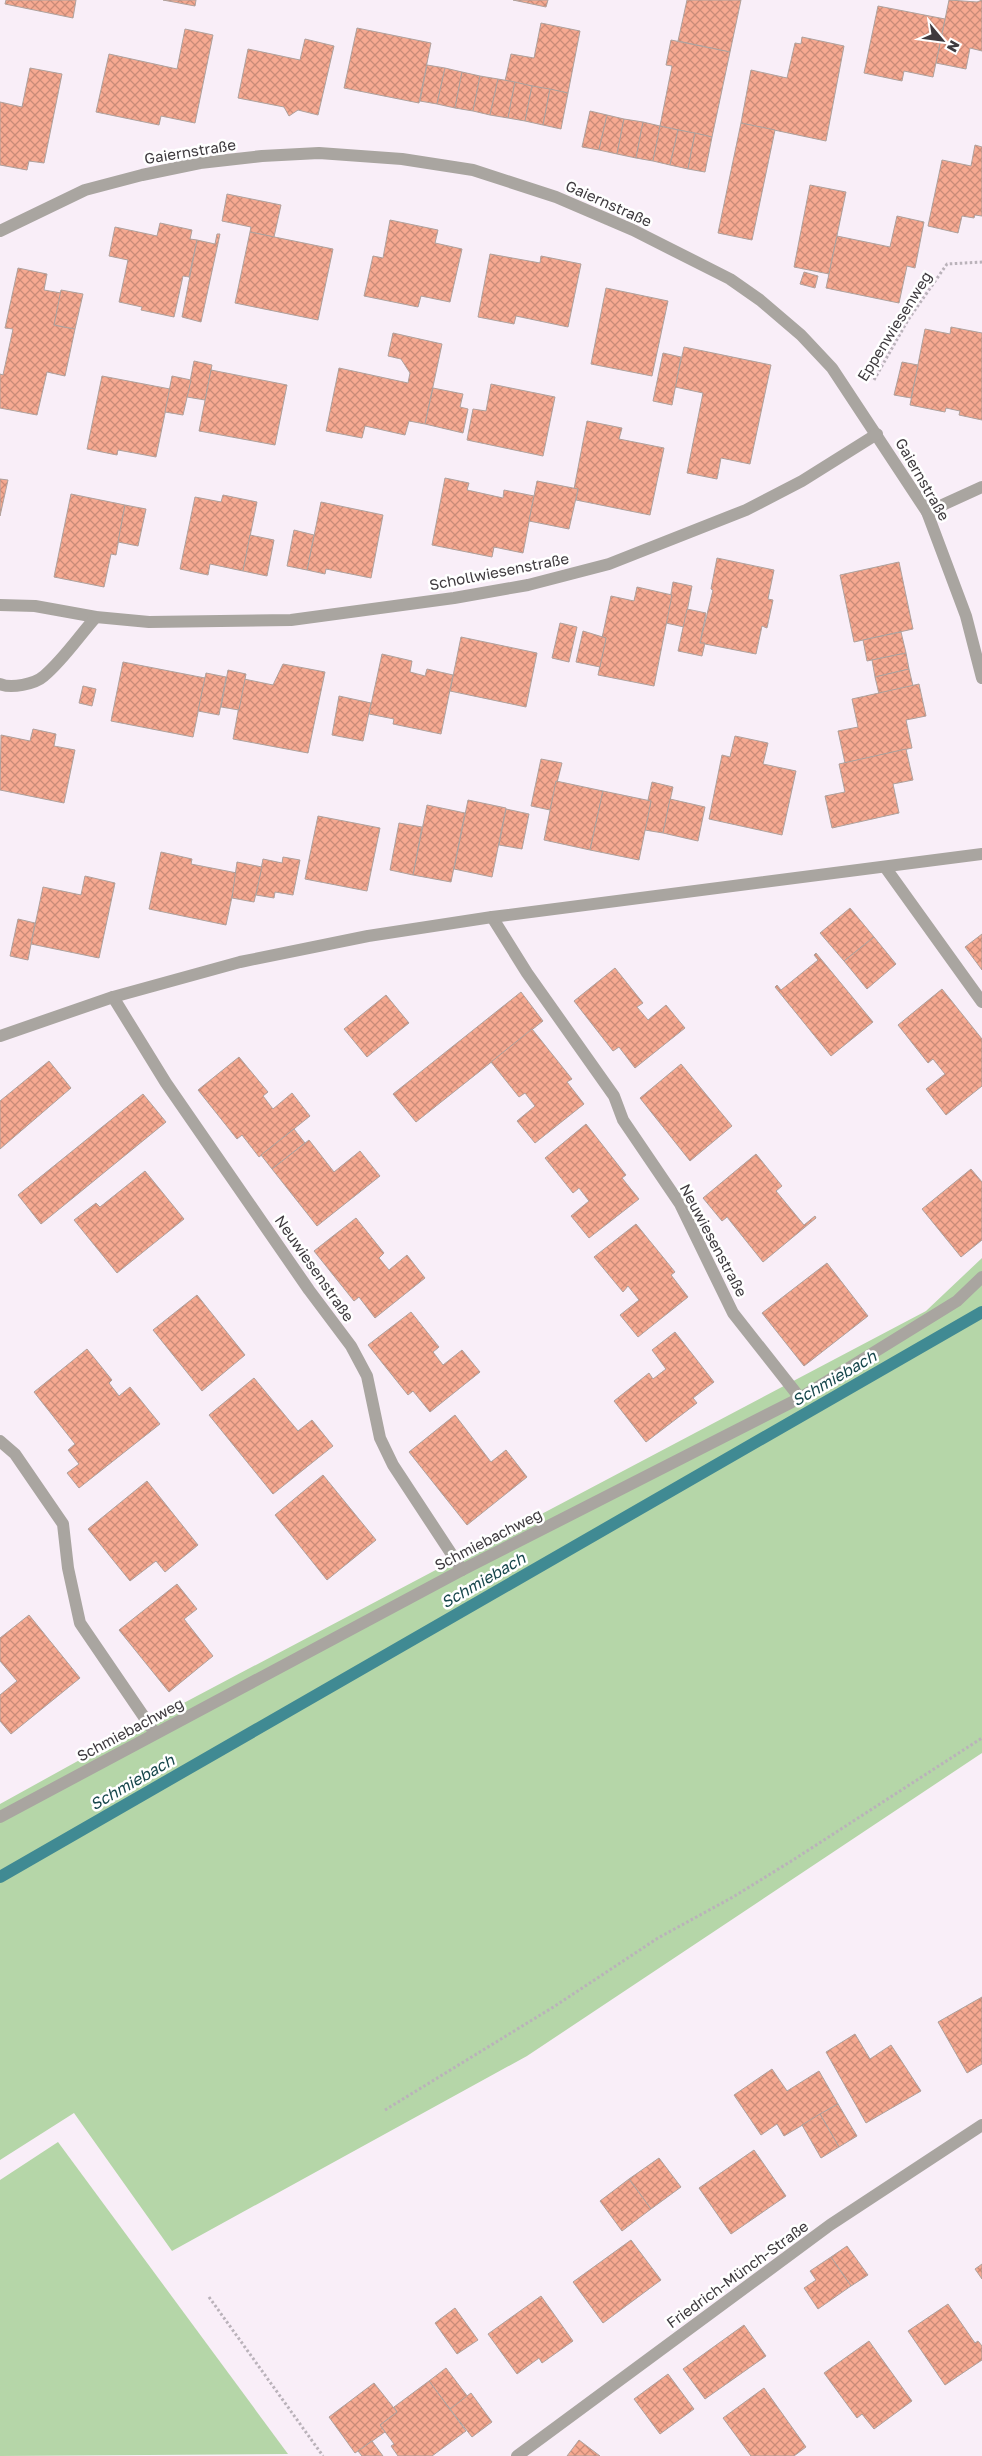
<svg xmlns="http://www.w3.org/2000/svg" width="982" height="2456" font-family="'Golos Text',sans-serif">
<defs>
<pattern id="building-cross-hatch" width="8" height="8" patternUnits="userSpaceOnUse" patternTransform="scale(1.25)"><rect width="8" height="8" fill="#f6a991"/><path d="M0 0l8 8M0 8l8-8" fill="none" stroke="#c98b78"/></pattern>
</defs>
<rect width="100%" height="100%" fill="#f9eef8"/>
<g fill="#b5d6a8">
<polygon points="982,1258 982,1753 527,2056 172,2251 74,2113 0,2160 0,1804 161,1715 926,1311"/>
<polygon points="58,2142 288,2454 0,2456 0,2180"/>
</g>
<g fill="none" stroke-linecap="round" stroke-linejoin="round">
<polyline stroke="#408a93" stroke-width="12" points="0,1877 982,1312"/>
</g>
<g fill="url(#building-cross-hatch)" stroke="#afa19c">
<polygon points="6,0 76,0 73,18 5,4"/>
<polygon points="163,0 196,0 195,6"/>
<polygon points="513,0 548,0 546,7"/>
<polygon points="687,0 741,0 730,52 678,41"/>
<polygon points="949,0 977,2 982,0 982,51 970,48 966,69 936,63"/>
<polygon points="878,6 945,19 933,77 904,71 902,81 864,73"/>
<polygon points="541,23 580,31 568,93 505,81 511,54 534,58"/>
<polygon points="357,28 431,43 419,103 344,88"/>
<polygon points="185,29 213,35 195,123 161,116 159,125 96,112 109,54 177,69"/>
<polygon points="802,37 844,46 826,141 741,123 751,70 787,78 795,43 801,44"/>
<polygon points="305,39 334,46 318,115 298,110 289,116 284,107 238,98 248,49 300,60"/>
<polygon points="671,40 730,52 712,137 660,126 672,66 666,65"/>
<polygon points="427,65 445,68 437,104 420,101"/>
<polygon points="30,68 62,74 44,163 29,161 27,170 0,165 0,102 22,107"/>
<polygon points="445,68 462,72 455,108 437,104"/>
<polygon points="462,72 480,76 473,111 455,108"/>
<polygon points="480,76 498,79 490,115 473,111"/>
<polygon points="498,79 515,82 508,118 490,115"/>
<polygon points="515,82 532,86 525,121 508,118"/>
<polygon points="532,86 550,89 543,125 525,121"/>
<polygon points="550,89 568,93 561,129 543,125"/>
<polygon points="590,111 607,115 599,150 582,147"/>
<polygon points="607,115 624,119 617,154 599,150"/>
<polygon points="624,119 643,122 636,158 617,154"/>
<polygon points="643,122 660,126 653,161 636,158"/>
<polygon points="741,123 775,130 752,240 718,233"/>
<polygon points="660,126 678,130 670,165 653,161"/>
<polygon points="678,130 695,133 688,169 670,165"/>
<polygon points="695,133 712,137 705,172 688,169"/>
<polygon points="975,145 982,147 982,216 975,215 974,218 962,216 958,233 928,226 942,160 971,166"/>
<polygon points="810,185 846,192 829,274 794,267"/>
<polygon points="227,194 281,205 274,237 250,232 251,227 222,221"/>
<polygon points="897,216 924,222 915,268 907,266 899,303 826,288 837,236 890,247"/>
<polygon points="390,220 438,230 435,243 462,249 450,302 421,296 418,307 364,296 373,256 383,258"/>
<polygon points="160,223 192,230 190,239 197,240 189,277 183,276 174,317 141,310 142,307 119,302 128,260 109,256 115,227 157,236"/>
<polygon points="250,232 333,249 318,320 235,303"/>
<polygon points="217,234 220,234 201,322 182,317 197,240 215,244"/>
<polygon points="490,254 540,263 541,256 581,264 568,327 516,316 514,324 478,317"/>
<polygon points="18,268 47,274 44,290 61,293 54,325 75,329 65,376 47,372 37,415 0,408 0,374 3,375 13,329 5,328"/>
<polygon points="804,272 818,276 815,288 800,284"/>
<polygon points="606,288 668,301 652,376 591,364"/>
<polygon points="61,290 83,294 75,329 54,325"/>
<polygon points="951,327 982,333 982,420 959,415 960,411 946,408 945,412 910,405 925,329 950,334"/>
<polygon points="393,333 442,344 425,424 409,421 405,435 365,426 362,438 326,431 339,368 408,383 410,373 401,359 388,356"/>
<polygon points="684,347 771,365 750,464 721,458 717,479 687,473 703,393 675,387"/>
<polygon points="663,353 681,357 672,405 653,401"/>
<polygon points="194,361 212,365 205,400 187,397"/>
<polygon points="902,362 918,365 911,398 894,395"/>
<polygon points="211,370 287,385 275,445 199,431"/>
<polygon points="102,376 170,389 156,457 118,450 117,455 87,449"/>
<polygon points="172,376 191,380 183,415 165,412"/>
<polygon points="491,384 555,397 543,456 467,440 473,409 486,411"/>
<polygon points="433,388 463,394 460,407 468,409 463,433 425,424"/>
<polygon points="587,421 622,428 619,439 664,448 650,515 576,500 578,489 574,489"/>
<polygon points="445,478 469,483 467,490 503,498 504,490 534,496 523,553 494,547 492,557 432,545"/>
<polygon points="0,479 8,480 0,516"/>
<polygon points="537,481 578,489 569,529 529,521"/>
<polygon points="71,494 125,505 116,555 111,554 104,587 54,577"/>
<polygon points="223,495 257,502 243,571 210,564 208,575 180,569 195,497 221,502"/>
<polygon points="321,502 383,515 371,578 326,569 325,574 307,570"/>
<polygon points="125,505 146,509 138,546 118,542"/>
<polygon points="294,530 314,535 307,570 287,566"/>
<polygon points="250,535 274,540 267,576 243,571"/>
<polygon points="717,558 774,570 768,599 773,600 767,628 762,626 756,654 700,643 713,590 711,589"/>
<polygon points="899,562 913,629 854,642 840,575"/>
<polygon points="673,582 692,586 684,627 666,623"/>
<polygon points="637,587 672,595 654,686 598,675 606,638 602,638 611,596 634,601"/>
<polygon points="687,609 706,613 700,643 705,643 702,656 678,651"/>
<polygon points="560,623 577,627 569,662 552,658"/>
<polygon points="583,631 606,638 600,667 576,662"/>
<polygon points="901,632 906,653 867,661 863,640"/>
<polygon points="461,637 537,653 526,707 450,691"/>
<polygon points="906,653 909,669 875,677 872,660"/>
<polygon points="382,654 412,661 410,672 425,676 427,669 453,675 441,734 393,724 394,719 369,714"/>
<polygon points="123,662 205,678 193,737 111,721"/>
<polygon points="283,664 325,672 308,753 233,739 244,679 273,685"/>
<polygon points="909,669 913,686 879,694 875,677"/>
<polygon points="228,670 246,674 239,710 221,707"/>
<polygon points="206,673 226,677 219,715 198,711"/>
<polygon points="919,684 926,716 906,720 912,748 845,763 838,731 858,727 852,699"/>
<polygon points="83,686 96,689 92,706 79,703"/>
<polygon points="339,696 371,703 363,741 332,735"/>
<polygon points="33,729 56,734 54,746 75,750 64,803 0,790 1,735 30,741"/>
<polygon points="735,736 768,743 763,764 796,771 782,835 709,819 722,755 730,757"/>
<polygon points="906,749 913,780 893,784 899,813 832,828 825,796 845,792 839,764"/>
<polygon points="541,759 562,763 550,810 531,806"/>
<polygon points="556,781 603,791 590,850 544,840"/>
<polygon points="652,782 673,787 663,833 645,830 651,801 648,800"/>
<polygon points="603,791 651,801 639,860 590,850"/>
<polygon points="670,799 705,807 698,841 663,833"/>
<polygon points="468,800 506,808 492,877 454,869"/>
<polygon points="427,805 465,813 451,882 413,875"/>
<polygon points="506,809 529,814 522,849 499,845"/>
<polygon points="318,816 380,828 367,891 305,879"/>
<polygon points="399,823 422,827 413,875 390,870"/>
<polygon points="161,852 192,859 191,864 237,873 226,925 149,909"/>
<polygon points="283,857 300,860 293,895 275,892 274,898 256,895 263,859 282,863"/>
<polygon points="237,862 262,867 254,902 232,898"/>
<polygon points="85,876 115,883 99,958 31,944 43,887 81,895"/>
<polygon points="850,908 874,937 844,961 820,933"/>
<polygon points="18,919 35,923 28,960 10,956"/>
<polygon points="982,934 982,970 965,947"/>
<polygon points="874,937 896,964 867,989 844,961"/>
<polygon points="816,953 873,1022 831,1056 775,987 777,985 781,990 818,960 814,955"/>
<polygon points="615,968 643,1003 637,1007 648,1020 666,1005 685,1028 635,1068 619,1047 613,1051 574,1001"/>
<polygon points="942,989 982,1039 982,1086 946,1115 926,1089 945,1074 933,1059 928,1063 898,1025"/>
<polygon points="521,992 543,1021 416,1122 393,1094"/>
<polygon points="386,995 409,1023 367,1057 344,1029"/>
<polygon points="532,1029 572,1079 567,1082 584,1104 535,1143 517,1121 535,1106 525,1093 519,1097 491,1062"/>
<polygon points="239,1057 268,1092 263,1096 273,1109 292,1093 310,1116 259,1157 242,1135 237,1139 198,1090"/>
<polygon points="49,1061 71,1088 0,1149 0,1101"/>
<polygon points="681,1064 732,1126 690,1161 640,1098"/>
<polygon points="143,1094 166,1122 41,1224 18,1195"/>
<polygon points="586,1124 626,1175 622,1178 639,1199 589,1238 571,1216 589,1201 579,1188 573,1193 545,1158"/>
<polygon points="294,1129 305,1143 272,1169 261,1155"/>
<polygon points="309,1140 334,1172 360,1151 380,1176 317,1226 272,1169"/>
<polygon points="756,1154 782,1186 776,1191 804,1225 815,1216 816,1218 763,1262 727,1217 722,1221 703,1198"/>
<polygon points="971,1169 982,1182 982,1240 961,1257 922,1209"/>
<polygon points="145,1171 184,1219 117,1273 74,1220 96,1203 100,1207"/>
<polygon points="356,1218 384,1253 379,1258 389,1270 407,1255 425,1278 375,1318 359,1297 354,1301 314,1251"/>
<polygon points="636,1224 675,1272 671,1275 688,1297 638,1337 620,1315 639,1300 628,1286 623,1292 594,1257"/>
<polygon points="827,1263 868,1316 804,1366 762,1313"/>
<polygon points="197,1295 245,1355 202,1391 153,1330"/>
<polygon points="411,1312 439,1347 433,1352 443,1365 462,1350 480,1372 430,1412 413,1391 408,1395 368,1345"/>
<polygon points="675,1332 714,1382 693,1398 697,1403 646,1442 614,1401 649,1373 653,1379 666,1369 652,1350"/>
<polygon points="87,1349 112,1380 109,1383 119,1396 130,1387 160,1424 79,1488 67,1473 79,1464 68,1450 75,1444 34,1392"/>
<polygon points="254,1378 298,1431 312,1420 333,1446 273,1494 209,1415"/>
<polygon points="455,1415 491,1462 506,1450 527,1477 467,1525 409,1452"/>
<polygon points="323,1475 376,1540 327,1580 275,1515"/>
<polygon points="147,1481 198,1545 165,1572 156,1561 130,1581 88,1529"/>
<polygon points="177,1584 197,1609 184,1619 213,1656 169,1692 119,1630"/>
<polygon points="29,1615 80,1678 11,1734 0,1721 0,1695 17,1681 0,1661 0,1638"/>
<polygon points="982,1997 982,2064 967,2073 938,2022"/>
<polygon points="855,2034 870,2059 891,2045 921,2091 866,2123 826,2052"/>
<polygon points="772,2069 787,2091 819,2071 838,2104 784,2136 777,2124 761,2135 734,2095"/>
<polygon points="838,2104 857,2136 839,2147 820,2114"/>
<polygon points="820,2114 839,2147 821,2158 802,2125"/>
<polygon points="754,2150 786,2196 731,2234 699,2188"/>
<polygon points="659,2158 681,2187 651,2209 629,2179"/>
<polygon points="629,2179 651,2209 622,2231 600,2201"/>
<polygon points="631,2240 661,2280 603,2323 573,2282"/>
<polygon points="847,2246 868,2275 851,2286 831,2257"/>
<polygon points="831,2257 851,2286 818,2309 804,2288 816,2280 810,2271"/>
<polygon points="982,2264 982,2279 975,2269"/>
<polygon points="541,2296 573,2341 542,2363 539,2358 517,2374 488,2334"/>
<polygon points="948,2304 975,2343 978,2341 982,2346 982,2360 945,2385 908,2331"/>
<polygon points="455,2308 478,2340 457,2354 435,2323"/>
<polygon points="744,2325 766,2356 705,2399 683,2369"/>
<polygon points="869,2341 912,2401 874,2429 862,2414 857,2418 824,2373"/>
<polygon points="446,2368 468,2397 450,2409 429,2381"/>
<polygon points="668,2374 694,2409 660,2434 634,2399"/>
<polygon points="429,2381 466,2431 432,2456 398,2456 391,2446 394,2444 380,2425 397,2412 394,2407"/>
<polygon points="374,2383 397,2412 380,2425 385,2432 355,2453 329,2417"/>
<polygon points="764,2388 806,2447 794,2456 751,2456 723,2418"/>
<polygon points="471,2393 492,2422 472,2437 450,2409"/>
<polygon points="579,2440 600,2456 567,2456"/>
<polygon points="372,2441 383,2456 362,2456 358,2451"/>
</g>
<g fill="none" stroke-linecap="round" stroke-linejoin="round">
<g stroke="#bab2ba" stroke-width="3" stroke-dasharray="2.5 2.5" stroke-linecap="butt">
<polyline points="874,380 908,320 947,264 982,262"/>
<polyline points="385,2110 555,2006 658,1938 733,1897 793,1860 982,1738"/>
<polyline points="209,2297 323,2456"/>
</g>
<polyline stroke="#a9a5a0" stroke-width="12" points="0,1441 15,1454 63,1524 68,1568 80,1623 155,1733"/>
<g stroke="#a9a5a0" stroke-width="12">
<polyline points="0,231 85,190 142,175 200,163 262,156 319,153 402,159 473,170 556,197 633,230 730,279 760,300 801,335 832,368 927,512 966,616 982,678"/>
<polyline points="927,512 982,487"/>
<polyline points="0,605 35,606 96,617 149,622 291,620 454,598 528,585 609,564 746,510 802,481 877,434"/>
<path d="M 0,684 C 11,689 35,684 44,676 C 64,659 79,636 96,617"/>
<polyline points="885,867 982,1002"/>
<polyline points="492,917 527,973 614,1096 623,1120 680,1204 733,1313 800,1398"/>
<polyline points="113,997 166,1083 309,1290 351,1346 367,1376 380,1438 393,1465 462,1570"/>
<polyline points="0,1036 113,997 240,962 368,936 492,917 982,854"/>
<polyline points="0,1817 462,1570 800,1398 957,1301 982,1277"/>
<polyline points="517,2456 830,2225 982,2125"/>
</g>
</g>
<g text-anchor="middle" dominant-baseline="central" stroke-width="5" stroke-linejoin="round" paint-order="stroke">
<g font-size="15" fill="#3e3a3e" stroke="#fff">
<text transform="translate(190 151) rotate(-9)">Gaiernstraße</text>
<text transform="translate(609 203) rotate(24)">Gaiernstraße</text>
<text transform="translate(894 326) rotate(-58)">Eppenwiesenweg</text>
<text transform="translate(923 479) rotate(60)">Gaiernstraße</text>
<text transform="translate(499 571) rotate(-11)">Schollwiesenstraße</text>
<text transform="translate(714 1240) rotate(62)">Neuwiesenstraße</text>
<text transform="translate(315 1268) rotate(55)">Neuwiesenstraße</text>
<text transform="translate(488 1539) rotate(-27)">Schmiebachweg</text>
<text transform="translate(130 1729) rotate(-28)">Schmiebachweg</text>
<text transform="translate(737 2274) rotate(-36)">Friedrich-Münch-Straße</text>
</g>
<g font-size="16" font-style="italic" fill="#16464b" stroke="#fff">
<text transform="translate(834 1378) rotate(-30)">Schmiebach</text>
<text transform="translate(483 1580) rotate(-30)">Schmiebach</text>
<text transform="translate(132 1782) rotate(-30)">Schmiebach</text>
</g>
</g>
<g transform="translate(942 40) rotate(119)" stroke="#ffffff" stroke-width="4" paint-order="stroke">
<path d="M0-4L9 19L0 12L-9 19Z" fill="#3e3a3e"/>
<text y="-8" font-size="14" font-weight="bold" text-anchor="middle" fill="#3e3a3e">N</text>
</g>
</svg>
